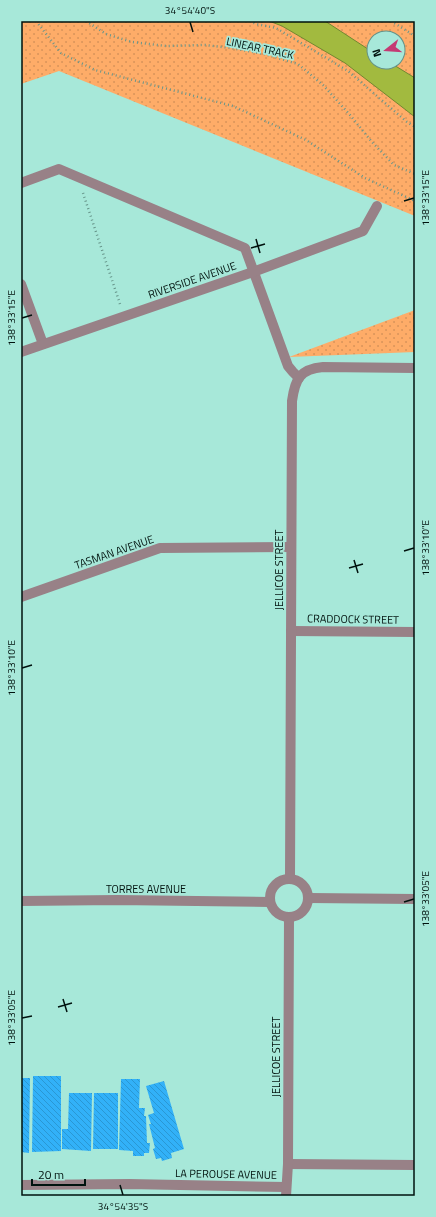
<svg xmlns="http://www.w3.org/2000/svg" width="436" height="1217" font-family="'Titillium Web',sans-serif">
<defs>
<pattern id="green-dots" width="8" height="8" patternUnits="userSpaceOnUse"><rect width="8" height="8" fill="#feac68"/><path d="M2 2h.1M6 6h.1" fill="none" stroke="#d89359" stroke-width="1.8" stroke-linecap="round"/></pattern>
<pattern id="building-back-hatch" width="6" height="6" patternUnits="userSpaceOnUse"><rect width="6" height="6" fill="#32b1f8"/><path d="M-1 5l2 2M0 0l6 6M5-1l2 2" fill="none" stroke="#2a97d3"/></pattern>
</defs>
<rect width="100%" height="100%" fill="#a7e8d9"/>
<g fill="url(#green-dots)" fill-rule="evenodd">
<path d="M 21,21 L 415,21 L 415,216 L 59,71 L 21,84 ZM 374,38 L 398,38 L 398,62 L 374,62 Z"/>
<polygon points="415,310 415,352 289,357"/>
</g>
<polygon fill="#a2ba3f" stroke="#718830" points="269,21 325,21 374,53 374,62 389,62 415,78 415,117 345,63 282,26"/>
<g fill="url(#building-back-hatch)">
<polygon points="33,1076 61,1076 61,1151 32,1152"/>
<polygon points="21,1078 30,1078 29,1153 21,1152"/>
<polygon points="121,1079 140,1079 139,1108 145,1108 144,1116 146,1116 147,1143 150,1143 149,1153 144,1153 144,1156 133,1156 133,1151 119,1150"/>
<polygon points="164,1081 184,1149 171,1153 172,1158 162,1161 161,1158 156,1159 153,1149 155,1148 149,1124 151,1124 148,1115 154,1113 146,1086"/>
<polygon points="69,1093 92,1093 91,1151 62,1149 62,1129 68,1129"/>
<polygon points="94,1093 118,1093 118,1149 93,1149"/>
</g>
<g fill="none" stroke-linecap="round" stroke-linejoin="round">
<g stroke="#67968b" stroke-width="2.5" stroke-dasharray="1 3" stroke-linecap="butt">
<polyline points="36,21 61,53 95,70 233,106 306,140 365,178 415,201"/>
<polyline points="86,21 106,34 132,42 166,46 205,45 231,48 264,54 298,64 323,85 350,115 372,142 394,165 415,174"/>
<polyline points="250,21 256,24 276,28 348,71 407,122 415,127"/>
<polyline points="391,21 415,36"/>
<polyline points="83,193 120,304"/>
</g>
<g stroke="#988187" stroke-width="10">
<polyline points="21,183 59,169 245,248 288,366 293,372 299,378"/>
<polyline points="21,284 43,344"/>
<polyline points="21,352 253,272 363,231 377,206"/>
<polyline points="21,597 160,548 291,547"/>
<polyline points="291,631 415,632"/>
<circle cx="289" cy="898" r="19"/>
<path d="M 290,879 L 292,401 C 295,379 300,369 323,367 L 415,368"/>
<polyline points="309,898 415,899"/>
<polyline points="21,901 117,900 270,902"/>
<polyline points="288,1164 415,1165"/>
<polyline points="21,1185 129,1184 286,1187"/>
<polyline points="286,1196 288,1164 289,918"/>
</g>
</g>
<path fill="none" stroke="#00120e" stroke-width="1.5" d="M 190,22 L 193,32M 404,201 L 414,198M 256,239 L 260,253M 251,248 L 265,244M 22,318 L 32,315M 404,551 L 414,548M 354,560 L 358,573M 349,568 L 363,564M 22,668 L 32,665M 404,902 L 414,899M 63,999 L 67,1012M 58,1007 L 72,1003M 22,1018 L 32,1016M 120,1185 L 123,1195"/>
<g text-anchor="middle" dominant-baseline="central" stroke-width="3.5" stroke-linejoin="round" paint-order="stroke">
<g font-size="11" fill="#00120e" stroke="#a7e8d9">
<text transform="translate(260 48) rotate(12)">LINEAR TRACK</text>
<text transform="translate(192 280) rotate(-19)">RIVERSIDE AVENUE</text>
<text transform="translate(114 552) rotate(-19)">TASMAN AVENUE</text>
<text transform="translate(279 570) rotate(-90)">JELLICOE STREET</text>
<text transform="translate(353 619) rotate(1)">CRADDOCK STREET</text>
<text x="146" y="889">TORRES AVENUE</text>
<text transform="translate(276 1057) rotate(-90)">JELLICOE STREET</text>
<text transform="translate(226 1174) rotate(1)">LA PEROUSE AVENUE</text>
</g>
</g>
<rect width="436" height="1217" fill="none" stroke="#a7e8d9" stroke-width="44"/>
<g transform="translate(386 50) rotate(253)"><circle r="19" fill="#a7e8d9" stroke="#649288"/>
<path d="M0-3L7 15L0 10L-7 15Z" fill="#c43a73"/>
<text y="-6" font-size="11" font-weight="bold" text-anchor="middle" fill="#00120e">N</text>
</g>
<path d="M32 1179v6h53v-6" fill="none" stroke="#00120e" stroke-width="2"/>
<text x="38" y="1179" font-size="12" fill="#00120e" stroke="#a7e8d9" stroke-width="3" paint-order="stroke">20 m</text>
<rect x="22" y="22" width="392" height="1173" fill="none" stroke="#00120e" stroke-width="1.5"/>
<g font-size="10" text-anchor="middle" fill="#00120e">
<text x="190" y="14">34°54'40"S</text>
<text transform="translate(425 198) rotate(-90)" y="4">138°33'15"E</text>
<text transform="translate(11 318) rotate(-90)" y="4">138°33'15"E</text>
<text transform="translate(425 548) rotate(-90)" y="4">138°33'10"E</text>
<text transform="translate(11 668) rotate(-90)" y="4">138°33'10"E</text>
<text transform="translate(425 899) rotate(-90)" y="4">138°33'05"E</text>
<text transform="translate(11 1018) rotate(-90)" y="4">138°33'05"E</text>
<text x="123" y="1210">34°54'35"S</text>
</g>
</svg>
